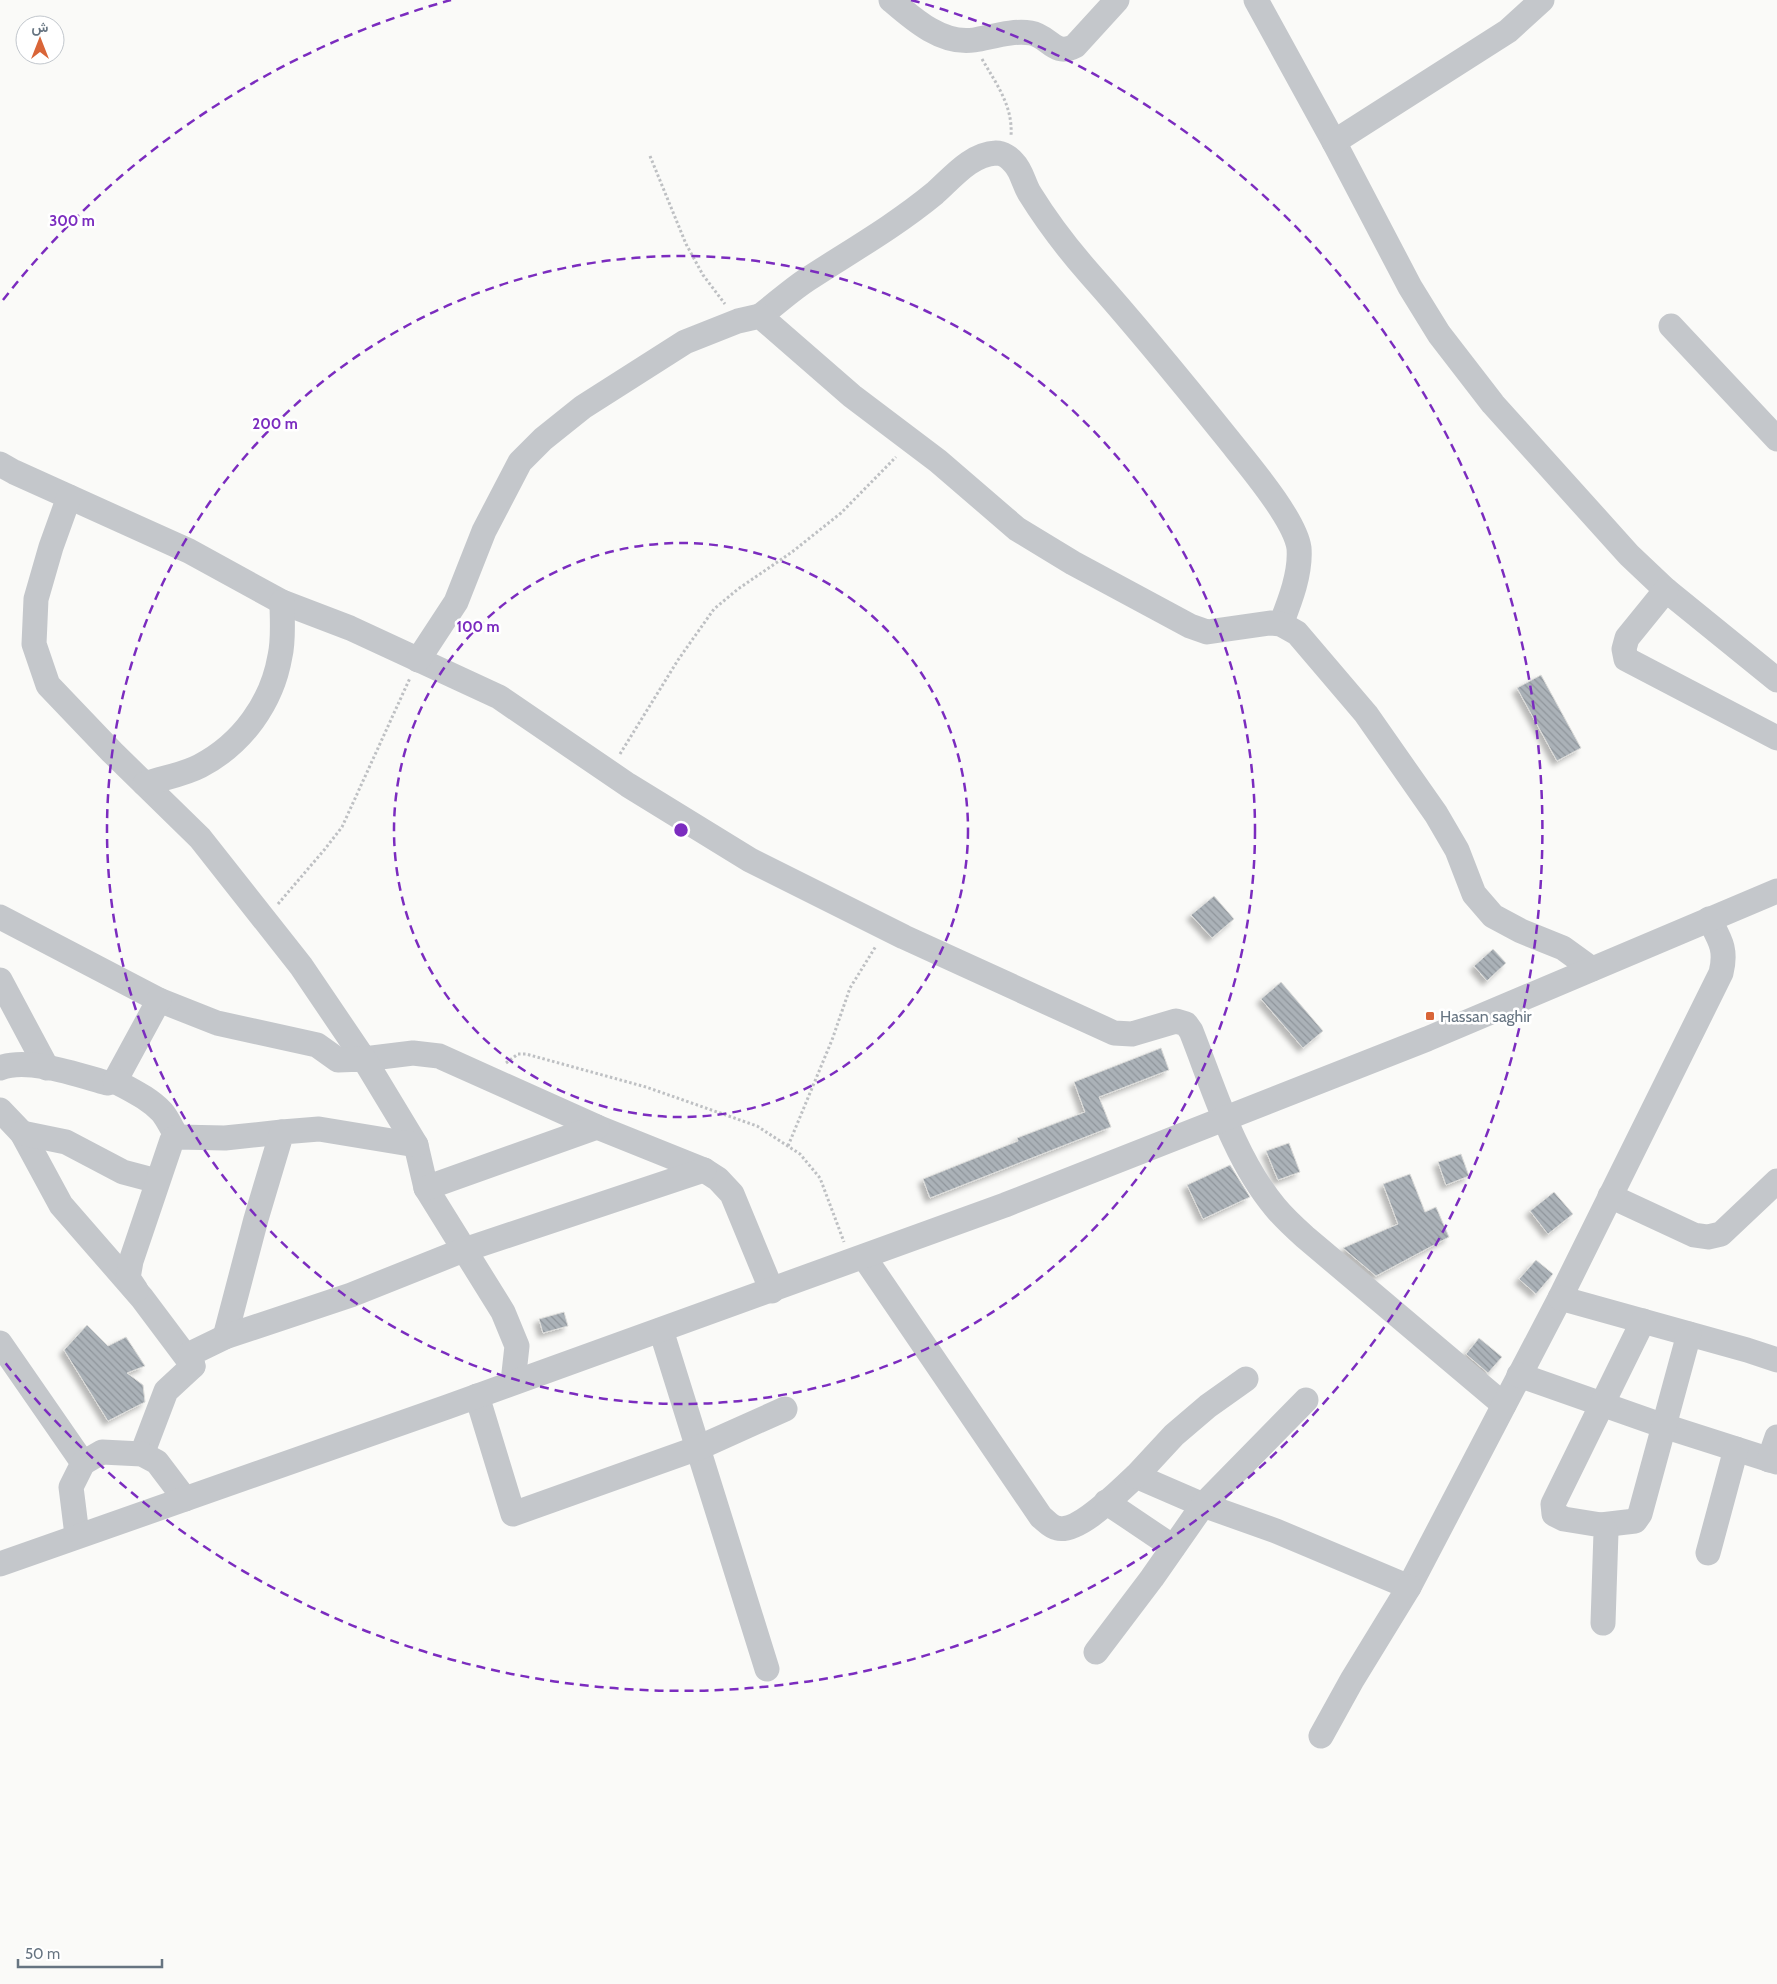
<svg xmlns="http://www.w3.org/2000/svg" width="1777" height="1984" font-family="Cabin,Vazirmatn,sans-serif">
<defs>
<pattern id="building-back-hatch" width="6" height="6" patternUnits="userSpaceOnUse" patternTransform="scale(1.25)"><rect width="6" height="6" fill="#abb2b8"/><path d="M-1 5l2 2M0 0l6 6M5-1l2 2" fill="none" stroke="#8f959b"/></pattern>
<filter id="shadow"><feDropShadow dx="-4.5" dy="4.5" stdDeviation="2.5" flood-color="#0004"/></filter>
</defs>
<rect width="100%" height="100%" fill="#fafaf8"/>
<g fill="url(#building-back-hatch)" stroke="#dcdcda" filter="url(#shadow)">
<polygon points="1541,675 1581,748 1557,761 1517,688"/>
<polygon points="1214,896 1234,919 1212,938 1191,915"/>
<polygon points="1493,949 1506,963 1487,981 1474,966"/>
<polygon points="1281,982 1323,1031 1303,1048 1261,999"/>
<polygon points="1161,1048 1169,1070 1099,1097 1111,1127 930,1198 923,1179 1018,1141 1017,1138 1085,1112 1074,1082"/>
<polygon points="1289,1143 1300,1172 1278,1180 1266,1151"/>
<polygon points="1461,1154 1469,1176 1446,1185 1438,1162"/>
<polygon points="1230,1165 1250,1197 1203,1219 1187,1185"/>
<polygon points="1410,1174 1425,1212 1436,1207 1449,1237 1376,1276 1343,1248 1398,1224 1383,1184"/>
<polygon points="1554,1192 1573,1214 1548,1234 1530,1211"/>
<polygon points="1536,1260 1553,1274 1536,1294 1519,1279"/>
<polygon points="564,1312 568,1326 543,1333 539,1319"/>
<polygon points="87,1325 108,1346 126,1337 145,1366 127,1373 143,1385 145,1402 108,1421 64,1350"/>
<polygon points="1479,1338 1502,1357 1488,1373 1466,1354"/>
</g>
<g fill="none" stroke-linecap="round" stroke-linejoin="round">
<g stroke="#bec0c3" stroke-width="3" stroke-dasharray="2.5 2.5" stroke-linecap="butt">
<path d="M 982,59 C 997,85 1013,106 1011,136"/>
<polyline points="650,156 686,244 703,275 725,304"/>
<polyline points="620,754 678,660 714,609 738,589 792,552 841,513 896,457"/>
<polyline points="278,904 325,849 342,827 410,678"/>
<polyline points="506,1063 518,1054 526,1054 646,1087 757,1126 800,1154 820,1178 844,1242"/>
<polyline points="788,1146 832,1040 850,988 876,946"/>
</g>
<g stroke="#c4c7cb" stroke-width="25">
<path d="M 891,0 C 913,19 942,45 974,40 C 992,37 1012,30 1031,33 C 1049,36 1054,57 1075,46 L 1117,0"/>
<polyline points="1256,0 1334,142 1410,287 1439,334 1493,404 1629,555 1666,590 1777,680"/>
<polyline points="1334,142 1508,31 1542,0"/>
<path d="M 760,316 C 776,304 791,290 808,279 C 851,251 895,226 935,193 C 952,178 971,154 996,153 C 1003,153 1010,158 1014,163 C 1022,171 1024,185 1030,194 C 1048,223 1068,249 1090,274 C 1138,328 1183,383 1228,439 C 1247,463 1295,519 1299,548 C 1301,573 1290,601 1281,624"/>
<polyline points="1671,326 1777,439"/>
<path d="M 0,464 L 14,472 L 189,551 L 282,602 L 350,628 L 499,697 L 628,785 L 750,860 L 904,937 L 1114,1033 L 1132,1034 L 1176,1021 L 1186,1024 L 1191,1031 C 1214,1089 1234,1158 1275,1207 C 1284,1218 1295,1228 1305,1237 L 1504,1405"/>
<polyline points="69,497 51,547 36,599 34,644 48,685 112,752 200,838 301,966 364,1059 413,1053 439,1056 597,1127 704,1170 718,1179 732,1194 772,1291"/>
<polyline points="1666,590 1627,638 1624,649 1626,659 1777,738"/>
<polyline points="418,660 456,602 484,531 520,462 543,439 583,407 685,342 738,321 760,316 852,396 938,461 1017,529 1073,563 1190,626 1207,632 1270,623 1281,624 1297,633 1366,714 1436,814 1457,850 1474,894 1493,916 1521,931 1563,948 1592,969"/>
<path d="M 145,784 C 162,778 183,775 200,766 C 242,744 272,703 280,656 C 284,639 282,619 282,602"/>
<polyline points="0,917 159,1000 217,1023 317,1045 338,1060 364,1059 416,1145 426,1188 503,1312 517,1346 513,1382"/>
<polyline points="0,980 47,1068"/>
<path d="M 0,1068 C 28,1057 78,1075 107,1083 L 115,1081 L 159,1000"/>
<path d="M 115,1081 C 131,1090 149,1098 162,1112 C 168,1119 172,1129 177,1137"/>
<polyline points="0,1110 22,1133 61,1205 142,1298 193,1366"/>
<polyline points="22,1133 66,1142 123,1172 157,1181"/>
<polyline points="426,1188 597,1127"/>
<polyline points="1610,1196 1694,1235 1708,1237 1721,1234 1777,1181"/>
<path d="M 864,1257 L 1041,1517 C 1046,1521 1051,1527 1057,1528 C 1079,1534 1120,1490 1136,1476 L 1203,1505 L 1276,1531 L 1409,1587 L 1560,1298 L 1721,973 C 1727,949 1720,940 1709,919"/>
<polyline points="136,1290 128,1278 131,1261 172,1140 177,1137 225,1138 282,1132"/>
<polyline points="1560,1298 1747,1350 1777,1360"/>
<polyline points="661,1330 767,1669"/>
<polyline points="225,1337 256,1219 282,1132 319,1129 416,1145"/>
<polyline points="0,1343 83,1463 71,1487 77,1535"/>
<polyline points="1519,1375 1664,1426 1777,1462"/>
<polyline points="477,1396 513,1514 698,1448 785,1409"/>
<polyline points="142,1454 166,1391 193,1366 190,1354 225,1337 351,1295 466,1249 467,1249 704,1170"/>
<polyline points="1769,1460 1777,1437"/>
<polyline points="83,1463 102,1452 142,1454 157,1462 185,1499"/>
<polyline points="1136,1476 1174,1435 1208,1406 1246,1379"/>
<polyline points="1106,1502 1173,1547"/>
<polyline points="1601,1525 1635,1521 1640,1514 1689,1334"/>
<polyline points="1708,1553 1736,1449"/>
<polyline points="0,1564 447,1407 1005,1205 1427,1039 1777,891"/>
<polyline points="1603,1623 1606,1532 1601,1525 1564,1519 1554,1514 1553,1504 1643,1321"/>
<polyline points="1096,1652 1152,1578 1203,1505 1306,1400"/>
<polyline points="1321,1736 1352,1680 1409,1587"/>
</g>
</g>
<g fill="none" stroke="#7b2cbf" stroke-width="2.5" stroke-dasharray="9 6">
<circle cx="681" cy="830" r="287"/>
<circle cx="681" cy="830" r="574"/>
<path d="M3 300A861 861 0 0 1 451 0M911 0A861 861 0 1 1 3 1360"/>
</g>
<rect fill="#d96538" stroke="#fff" stroke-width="2" x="1425" y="1011" width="10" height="10" rx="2.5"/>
<g text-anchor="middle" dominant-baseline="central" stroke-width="5" stroke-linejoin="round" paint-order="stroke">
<g font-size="16" fill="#667481" stroke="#fff" text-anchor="start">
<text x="1440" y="1016">Hassan saghir</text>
</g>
</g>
<circle cx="681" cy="830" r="8" fill="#7b2cbf" stroke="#fff" stroke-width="2.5"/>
<g font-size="15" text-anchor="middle" font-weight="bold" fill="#7b2cbf" stroke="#fff" stroke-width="5" stroke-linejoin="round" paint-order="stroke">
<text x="72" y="226">300 m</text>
<text x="275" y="429">200 m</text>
<text x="478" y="632">100 m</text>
</g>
<g transform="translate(40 40)"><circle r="24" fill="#ffffff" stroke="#c2c7cd"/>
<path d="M0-4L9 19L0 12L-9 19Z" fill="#d96538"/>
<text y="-8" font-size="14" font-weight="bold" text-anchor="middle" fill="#667481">ش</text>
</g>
<path d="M18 1959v8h144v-8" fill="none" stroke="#667481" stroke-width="2.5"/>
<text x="25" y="1959" font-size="15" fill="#667481" stroke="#ffffff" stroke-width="4" paint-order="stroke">50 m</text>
</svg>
